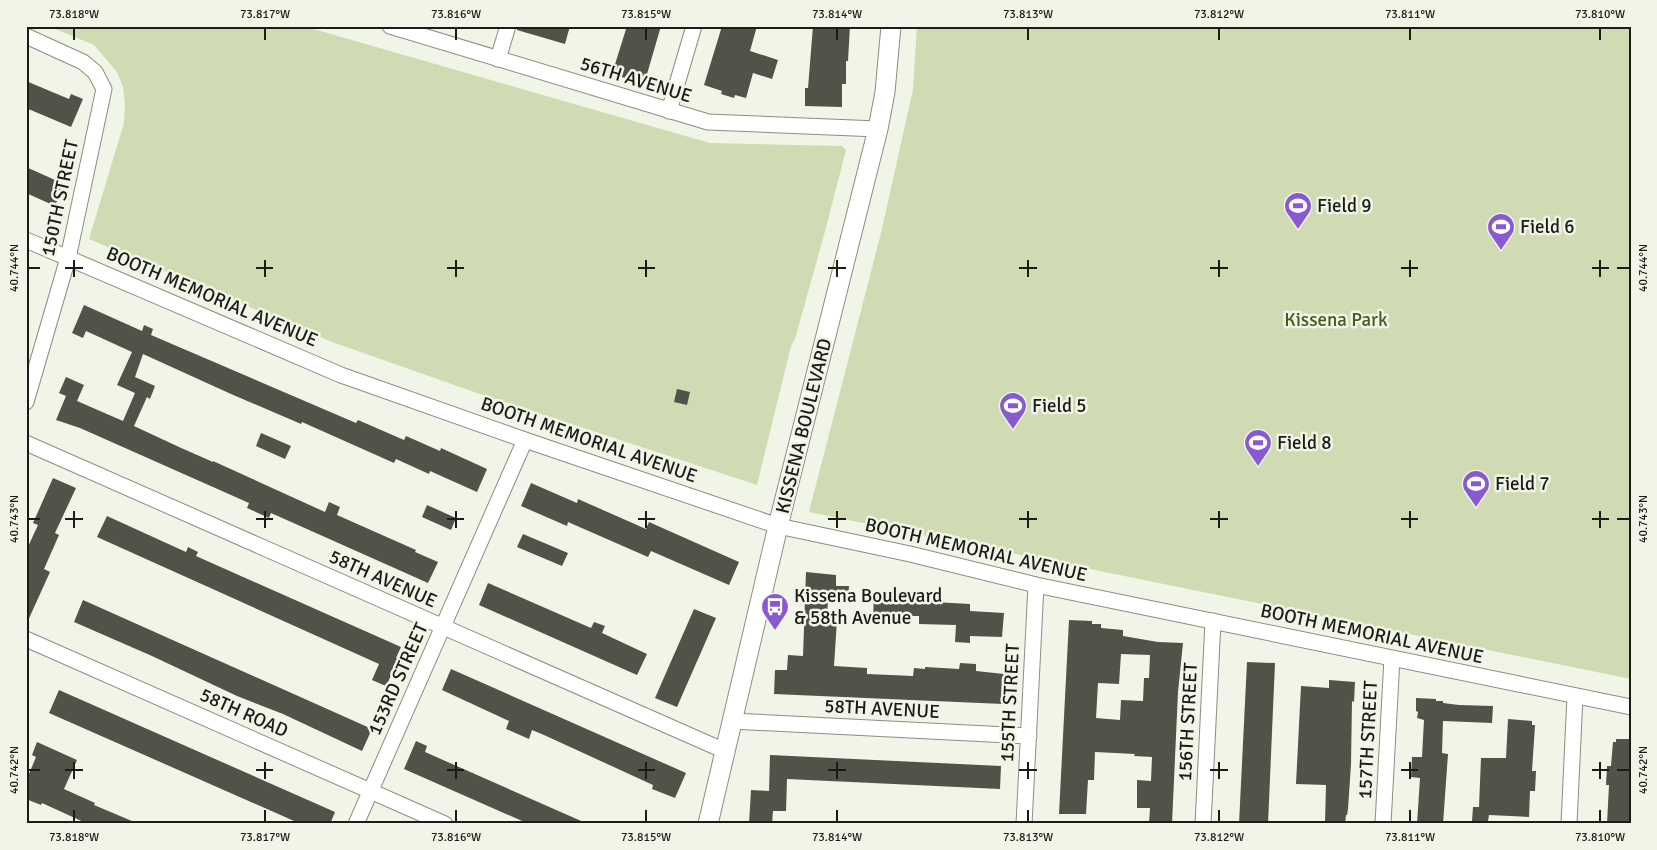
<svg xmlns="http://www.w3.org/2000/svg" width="1657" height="850" font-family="Signika,sans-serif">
<rect width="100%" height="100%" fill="#f1f5e7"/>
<g fill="#d0dab3">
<polygon points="48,26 303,26 710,143 842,146 846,150 824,235 795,339 791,346 757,485 477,393 332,342 89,239 124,123 125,103 123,87 117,72 94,45"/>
<polygon points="917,26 1631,26 1631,679 809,512 881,233 913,89"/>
</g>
<g fill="#505348" fill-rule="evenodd">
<polygon points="517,26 570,26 565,44 517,30"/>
<polygon points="627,26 661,26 645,81 642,80 641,83 612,74"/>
<polygon points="722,26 757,26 750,51 778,60 772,79 753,73 746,98 735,95 734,98 721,94 722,91 704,85"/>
<polygon points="813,26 850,26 848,61 846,61 846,84 842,84 842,107 805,106 805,88 808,88"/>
<polygon points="26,81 69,99 71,94 83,99 71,127 26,108"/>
<polygon points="26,167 64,184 55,206 26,193"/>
<polygon points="84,305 142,331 144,325 153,329 151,335 356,423 358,420 404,440 406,436 440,451 441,448 487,469 477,492 430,471 429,474 396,459 394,463 302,422 301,424 231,394 143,354 135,377 155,386 150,399 147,397 134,426 179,447 213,462 213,461 325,512 329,502 340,507 337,515 416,550 415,552 438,562 428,583 271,513 269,518 247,508 249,503 80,428 56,420 66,396 59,393 66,377 84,385 77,401 123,421 135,393 117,385 132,352 86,331 83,338 72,333"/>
<polygon points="677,389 690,392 687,405 674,402"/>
<polygon points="261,433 291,446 285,459 256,446"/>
<polygon points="53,478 76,488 55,533 59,535 44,569 50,572 26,625 26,551 38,525 33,523"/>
<polygon points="531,483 577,503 578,499 646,529 649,522 739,562 729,585 651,551 648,557 568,522 567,526 521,506"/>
<polygon points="427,505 456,518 451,530 422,517"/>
<polygon points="107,516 186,552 188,547 198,552 196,556 401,647 396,658 399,659 386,686 372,680 379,664 97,537"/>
<polygon points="523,534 568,553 562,566 517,547"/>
<polygon points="806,572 836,575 836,586 849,586 848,598 828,597 827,620 837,620 834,666 867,668 867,674 913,676 914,668 925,669 925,667 959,669 960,663 976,664 976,671 1004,674 1003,704 774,694 775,670 787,670 788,655 803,656"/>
<polygon points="488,583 591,628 594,622 605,626 602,633 647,654 637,675 479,605"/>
<polygon points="874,592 898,593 898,600 970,604 970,611 1004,613 1002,637 970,636 970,643 955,642 956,625 919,624 919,616 896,616 896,623 873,622"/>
<polygon points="83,600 372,729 362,751 283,714 237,696 152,656 74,622"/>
<polygon points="694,609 716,618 677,707 655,698"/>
<path d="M 1069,620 L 1092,621 L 1092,624 L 1101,624 L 1101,628 L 1123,630 L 1123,636 L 1158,642 L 1183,643 L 1178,692 L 1172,824 L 1149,824 L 1150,808 L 1137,808 L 1137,780 L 1151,781 L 1152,757 L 1134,756 L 1135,754 L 1095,752 L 1094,780 L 1088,780 L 1086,814 L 1059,814 ZM 1121,654 L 1150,655 L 1149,678 L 1144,678 L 1143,701 L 1121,700 L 1120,720 L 1096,718 L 1098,683 L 1119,684 Z"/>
<polygon points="1247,662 1275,663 1268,824 1239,824"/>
<polygon points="451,669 686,773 675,798 652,789 653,785 544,735 532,730 529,739 506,729 509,721 442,690"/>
<polygon points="1329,680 1355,682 1354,702 1352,701 1351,764 1348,809 1347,815 1346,815 1345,824 1325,824 1326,785 1296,784 1301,686 1329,688"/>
<polygon points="59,690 335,812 330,824 301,824 49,713"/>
<polygon points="1416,698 1436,699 1436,701 1443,701 1443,703 1459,705 1493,706 1492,723 1443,721 1442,753 1448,754 1443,824 1417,824 1420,778 1411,777 1412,757 1422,757 1424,720 1417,718 1418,712 1416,711"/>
<polygon points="1508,719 1532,721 1532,725 1535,725 1532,771 1536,771 1535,791 1530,791 1529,817 1489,815 1488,821 1472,821 1473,807 1479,807 1481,758 1506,758"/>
<polygon points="1616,739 1631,739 1631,824 1607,824 1609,785 1606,785 1607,766 1611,766 1613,742 1616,742"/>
<polygon points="416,741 427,746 425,752 588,824 529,824 404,769"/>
<polygon points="37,742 77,760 64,789 95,803 94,805 139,824 88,824 42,803 41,805 26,799 26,781 36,757 32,755"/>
<polygon points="770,755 1001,766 1000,789 787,779 786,811 773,811 772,824 749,824 751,790 769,791"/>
</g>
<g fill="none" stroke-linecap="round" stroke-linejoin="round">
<defs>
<g id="minor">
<polyline points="390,26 708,122 878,129"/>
<polyline points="26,36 83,62 95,72 104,89 68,258 26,402"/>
<polyline points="498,59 508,26"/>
<polyline points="669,111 694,26"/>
<polyline points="26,240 341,375 525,440 778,526 910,554 1036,585 1631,707"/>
<polyline points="26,443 725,751"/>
<polyline points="26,639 445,824"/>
<polyline points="732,721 1029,736"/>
<polyline points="356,824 525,440"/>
<polyline points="1024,824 1036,585"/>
<polyline points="1203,824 1213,621"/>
<polyline points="1383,824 1392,658"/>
<polyline points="1569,824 1575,696"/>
</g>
<polyline id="major" points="708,824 778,526 878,129 885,92 891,26"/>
</defs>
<use href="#minor" stroke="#8b8e81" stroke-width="17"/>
<use href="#major" stroke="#8b8e81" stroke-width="21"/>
<use href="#minor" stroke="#fff" stroke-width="15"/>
<use href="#major" stroke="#fff" stroke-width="19"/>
</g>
<path fill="none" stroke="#1b1c17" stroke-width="2" d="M 74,28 L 74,40M 265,28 L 265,40M 456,28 L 456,40M 646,28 L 646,40M 837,28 L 837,40M 1028,28 L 1028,40M 1219,28 L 1219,40M 1410,28 L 1410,40M 1600,28 L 1600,40M 74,260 L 74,277M 265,260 L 265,277M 456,260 L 456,277M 646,260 L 646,277M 837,260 L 837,277M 1028,260 L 1028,277M 1219,260 L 1219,277M 1410,260 L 1410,277M 1600,260 L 1600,277M 28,268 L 40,268M 65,268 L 83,268M 256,268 L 273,268M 447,268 L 464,268M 638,268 L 655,268M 828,268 L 846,268M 1019,268 L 1037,268M 1210,268 L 1228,268M 1401,268 L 1418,268M 1592,268 L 1609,268M 1617,268 L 1630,268M 74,511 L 74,528M 265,511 L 265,528M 456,511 L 456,528M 646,511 L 646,528M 837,511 L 837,528M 1028,511 L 1028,528M 1219,511 L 1219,528M 1410,511 L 1410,528M 1600,511 L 1600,528M 28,519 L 40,519M 65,519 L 83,519M 256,519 L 273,519M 447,519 L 464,519M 638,519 L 655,519M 828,519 L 846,519M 1019,519 L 1037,519M 1210,519 L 1228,519M 1401,519 L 1418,519M 1592,519 L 1609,519M 1617,519 L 1630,519M 74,762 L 74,779M 265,762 L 265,779M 456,762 L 456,779M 646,762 L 646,779M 837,762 L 837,779M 1028,762 L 1028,779M 1219,762 L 1219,779M 1410,762 L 1410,779M 1600,762 L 1600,779M 28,770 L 40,770M 65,770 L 83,770M 256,770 L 273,770M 447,770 L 464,770M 638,770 L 655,770M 828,770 L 846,770M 1019,770 L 1037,770M 1210,770 L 1228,770M 1401,770 L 1418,770M 1592,770 L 1609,770M 1617,770 L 1630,770M 74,810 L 74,822M 265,810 L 265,822M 456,810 L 456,822M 646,810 L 646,822M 837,810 L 837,822M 1028,810 L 1028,822M 1219,810 L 1219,822M 1410,810 L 1410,822M 1600,810 L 1600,822"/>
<defs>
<symbol id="stadium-pin" viewBox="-11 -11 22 30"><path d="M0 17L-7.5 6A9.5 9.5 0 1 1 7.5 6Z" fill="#8859d2" stroke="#f1f5e7"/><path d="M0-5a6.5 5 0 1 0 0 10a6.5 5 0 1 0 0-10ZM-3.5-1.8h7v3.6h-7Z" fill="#fff"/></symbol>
<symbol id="bus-pin" viewBox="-11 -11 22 30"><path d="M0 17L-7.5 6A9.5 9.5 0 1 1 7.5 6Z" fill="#8859d2" stroke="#f1f5e7"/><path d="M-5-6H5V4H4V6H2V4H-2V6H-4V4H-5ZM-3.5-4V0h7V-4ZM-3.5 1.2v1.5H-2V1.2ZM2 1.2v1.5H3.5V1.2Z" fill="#fff"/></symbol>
</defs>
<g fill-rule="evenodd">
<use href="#stadium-pin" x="1282" y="190" width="32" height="43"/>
<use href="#stadium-pin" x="1485" y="211" width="32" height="43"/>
<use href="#stadium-pin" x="997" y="390" width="32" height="43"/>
<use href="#stadium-pin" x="1242" y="427" width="32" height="43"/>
<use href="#stadium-pin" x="1460" y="468" width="32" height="43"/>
<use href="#bus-pin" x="759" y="591" width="32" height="43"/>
</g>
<g text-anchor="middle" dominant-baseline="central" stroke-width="5" stroke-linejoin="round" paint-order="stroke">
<g font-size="19" fill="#1b1c17" stroke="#f1f5e7">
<text transform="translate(636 80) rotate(17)">56TH AVENUE</text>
<text transform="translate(60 198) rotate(-78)">150TH STREET</text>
<text transform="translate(212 297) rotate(23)">BOOTH MEMORIAL AVENUE</text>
<text transform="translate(804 426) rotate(-76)">KISSENA BOULEVARD</text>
<text transform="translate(589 440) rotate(19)">BOOTH MEMORIAL AVENUE</text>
<text transform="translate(976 550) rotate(13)">BOOTH MEMORIAL AVENUE</text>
<text transform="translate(383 579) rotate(24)">58TH AVENUE</text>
<text transform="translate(1372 634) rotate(12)">BOOTH MEMORIAL AVENUE</text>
<text transform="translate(398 679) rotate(-66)">153RD STREET</text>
<text transform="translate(1010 703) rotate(-87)">155TH STREET</text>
<text transform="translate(882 709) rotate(3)">58TH AVENUE</text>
<text transform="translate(244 713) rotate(24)">58TH ROAD</text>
<text transform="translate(1188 722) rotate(-87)">156TH STREET</text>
<text transform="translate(1368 740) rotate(-87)">157TH STREET</text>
</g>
<g font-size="19" fill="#1b1c17" stroke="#f1f5e7" text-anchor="start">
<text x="1317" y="206">Field 9</text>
<text x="1520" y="227">Field 6</text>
<text x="1032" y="406">Field 5</text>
<text x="1277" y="443">Field 8</text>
<text x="1495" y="484">Field 7</text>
<text x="794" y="596">Kissena Boulevard<tspan x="794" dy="22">&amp; 58th Avenue</tspan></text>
</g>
<g font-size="19" fill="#4d5818" stroke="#f1f5e7">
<text x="1336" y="320">Kissena Park</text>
</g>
</g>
<rect width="1657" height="850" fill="none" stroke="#f1f5e7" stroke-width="55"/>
<rect x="28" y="28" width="1602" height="794" fill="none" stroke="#1b1c17" stroke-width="2"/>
<g font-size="12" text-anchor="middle" fill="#1b1c17">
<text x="74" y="18">73.818°W</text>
<text x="265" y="18">73.817°W</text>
<text x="456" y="18">73.816°W</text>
<text x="646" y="18">73.815°W</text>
<text x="837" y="18">73.814°W</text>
<text x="1028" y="18">73.813°W</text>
<text x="1219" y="18">73.812°W</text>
<text x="1410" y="18">73.811°W</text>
<text x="1600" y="18">73.810°W</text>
<text transform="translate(14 268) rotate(-90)" y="4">40.744°N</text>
<text transform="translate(1643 268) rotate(-90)" y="4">40.744°N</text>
<text transform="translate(14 519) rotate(-90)" y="4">40.743°N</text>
<text transform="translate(1643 519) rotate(-90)" y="4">40.743°N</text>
<text transform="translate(14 770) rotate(-90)" y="4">40.742°N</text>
<text transform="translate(1643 770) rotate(-90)" y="4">40.742°N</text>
<text x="74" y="841">73.818°W</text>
<text x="265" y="841">73.817°W</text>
<text x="456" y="841">73.816°W</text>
<text x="646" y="841">73.815°W</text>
<text x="837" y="841">73.814°W</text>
<text x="1028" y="841">73.813°W</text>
<text x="1219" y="841">73.812°W</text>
<text x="1410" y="841">73.811°W</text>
<text x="1600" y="841">73.810°W</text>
</g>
</svg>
